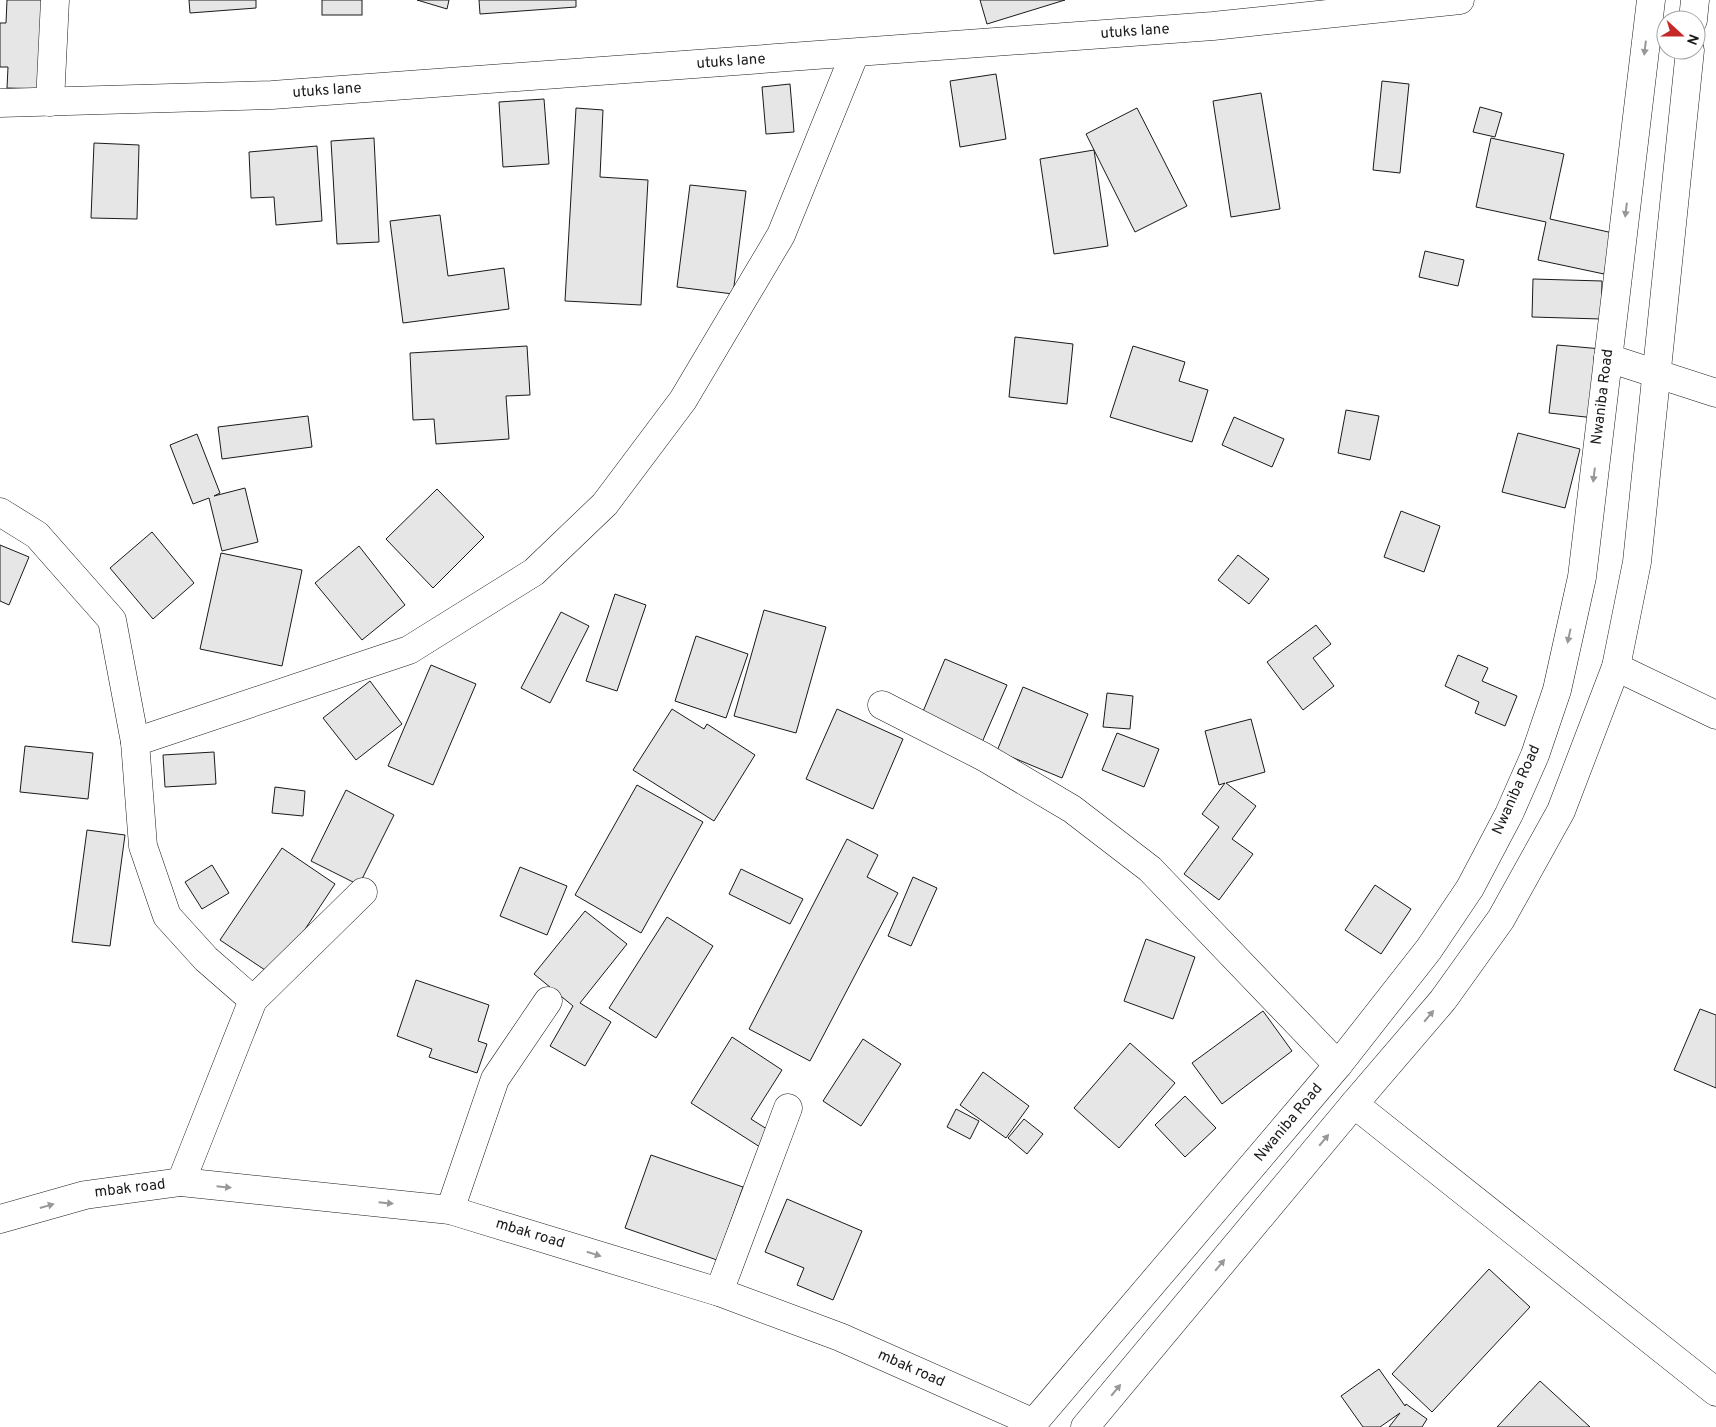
<svg xmlns="http://www.w3.org/2000/svg" width="1716" height="1427" font-family="Overpass,sans-serif">
<rect width="100%" height="100%" fill="#fff"/>
<g fill="#e6e6e6" stroke="#1a1a1a">
<polygon points="7,0 52,0 49,89 7,88 8,67 0,67 0,23 6,23"/>
<polygon points="189,0 256,0 256,8 190,13"/>
<rect x="322" y="0" width="40" height="15"/>
<polygon points="417,0 449,0 447,9"/>
<polygon points="479,0 576,0 576,7 480,14"/>
<polygon points="980,0 1065,0 987,24"/>
<polygon points="996,74 1006,139 960,147 950,81"/>
<polygon points="1382,81 1409,84 1400,173 1373,170"/>
<polygon points="790,84 794,132 766,134 762,87"/>
<polygon points="1261,93 1280,209 1231,217 1213,101"/>
<polygon points="544,99 549,164 503,167 499,102"/>
<polygon points="1480,107 1502,113 1495,137 1473,132"/>
<polygon points="576,108 603,110 600,177 648,180 641,305 565,301"/>
<polygon points="1137,108 1187,206 1135,232 1086,134"/>
<polygon points="374,138 379,242 337,244 331,141"/>
<polygon points="1491,138 1564,154 1550,219 1613,233 1604,274 1538,260 1546,222 1476,207"/>
<polygon points="94,143 139,145 137,219 91,218"/>
<polygon points="317,146 322,221 276,225 274,197 251,198 249,152"/>
<polygon points="1094,150 1108,246 1054,254 1040,159"/>
<polygon points="690,185 746,191 733,294 677,287"/>
<polygon points="440,215 448,276 504,268 509,309 403,323 390,221"/>
<polygon points="1425,251 1464,260 1458,286 1419,277"/>
<polygon points="1533,279 1602,281 1601,319 1532,317"/>
<polygon points="1015,337 1073,344 1067,404 1009,397"/>
<polygon points="1557,345 1602,349 1595,418 1549,413"/>
<polygon points="527,346 530,395 506,396 509,439 436,444 434,419 413,420 410,353"/>
<polygon points="1133,346 1185,362 1179,381 1208,390 1192,442 1110,417"/>
<polygon points="1346,410 1379,416 1370,460 1338,453"/>
<polygon points="308,416 312,447 222,459 218,427"/>
<polygon points="1234,417 1284,439 1272,467 1222,445"/>
<polygon points="1518,433 1580,449 1565,508 1502,492"/>
<polygon points="197,434 220,493 214,496 245,488 258,542 222,551 209,498 193,504 170,445"/>
<polygon points="437,489 484,537 433,588 386,539"/>
<polygon points="1401,511 1440,526 1424,572 1384,557"/>
<polygon points="152,532 194,583 153,619 110,568"/>
<polygon points="0,545 29,557 9,605 0,601"/>
<polygon points="359,546 405,605 362,640 315,583"/>
<polygon points="221,553 302,570 282,666 200,649"/>
<polygon points="1238,555 1269,579 1249,604 1218,580"/>
<polygon points="615,594 646,605 617,691 586,681"/>
<polygon points="764,610 826,627 796,733 734,716"/>
<polygon points="561,612 589,626 550,703 521,688"/>
<polygon points="1316,625 1331,644 1313,658 1334,686 1303,710 1267,662"/>
<polygon points="696,636 748,654 726,718 675,701"/>
<polygon points="1458,655 1488,668 1482,681 1517,696 1505,726 1475,713 1479,702 1445,686"/>
<polygon points="945,659 1007,685 980,747 919,721"/>
<polygon points="431,665 476,684 433,785 388,766"/>
<polygon points="370,681 402,724 356,760 323,718"/>
<polygon points="1023,687 1088,714 1062,778 997,751"/>
<polygon points="1107,693 1133,696 1130,729 1103,727"/>
<polygon points="672,709 704,729 707,724 755,755 714,821 633,770"/>
<polygon points="837,709 903,739 873,809 806,779"/>
<polygon points="1251,719 1265,772 1226,783 1256,806 1232,839 1253,854 1219,900 1184,874 1219,827 1202,814 1225,783 1219,785 1205,731"/>
<polygon points="1117,733 1159,749 1144,787 1102,770"/>
<polygon points="25,746 93,753 88,799 20,792"/>
<polygon points="214,752 216,784 165,787 163,755"/>
<polygon points="637,785 703,822 641,933 575,895"/>
<polygon points="275,787 305,791 303,816 272,813"/>
<polygon points="346,790 394,815 359,885 311,861"/>
<polygon points="87,830 125,835 110,946 72,942"/>
<polygon points="847,839 878,855 867,877 898,893 810,1061 749,1029"/>
<polygon points="282,848 335,884 274,976 220,940"/>
<polygon points="212,865 229,893 202,909 185,882"/>
<polygon points="520,867 567,886 547,935 500,916"/>
<polygon points="741,869 803,899 790,924 729,894"/>
<polygon points="913,877 937,888 911,946 888,936"/>
<polygon points="1375,885 1411,909 1381,954 1345,930"/>
<polygon points="585,911 627,944 580,1003 611,1022 585,1066 550,1046 573,1006 534,974"/>
<polygon points="667,917 713,946 656,1038 609,1008"/>
<polygon points="1146,939 1195,957 1173,1019 1124,1001"/>
<polygon points="416,980 489,1005 478,1041 487,1044 477,1073 429,1057 432,1049 397,1036"/>
<polygon points="1700,1009 1716,1015 1716,1088 1674,1070"/>
<polygon points="1263,1011 1292,1051 1222,1104 1192,1063"/>
<polygon points="732,1037 782,1070 751,1119 770,1131 760,1147 691,1103"/>
<polygon points="863,1039 901,1064 861,1126 823,1101"/>
<polygon points="1130,1043 1175,1083 1119,1148 1074,1108"/>
<polygon points="983,1072 1029,1106 1006,1138 960,1105"/>
<polygon points="1185,1096 1216,1128 1185,1157 1155,1125"/>
<polygon points="956,1109 979,1121 970,1139 947,1127"/>
<polygon points="1024,1119 1043,1134 1027,1154 1008,1138"/>
<polygon points="651,1155 743,1187 717,1260 625,1228"/>
<polygon points="787,1199 862,1231 833,1300 797,1285 804,1268 765,1252"/>
<polygon points="1489,1269 1530,1307 1432,1412 1392,1374"/>
<polygon points="1379,1369 1405,1406 1406,1404 1427,1419 1422,1427 1389,1427 1400,1413 1380,1427 1363,1427 1341,1396"/>
<polygon points="1540,1381 1590,1427 1497,1427"/>
</g>
<g fill="none" stroke-linecap="round" stroke-linejoin="round">
<defs>
<g id="minor">
<polyline points="50,102 55,0"/>
<polyline points="0,103 272,95 1213,26 1460,0"/>
<polyline points="1608,358 1716,393"/>
<polyline points="0,512 37,535 112,620 135,742 143,846 167,916 206,959 253,1000"/>
<polyline points="1616,667 1716,715"/>
<polyline points="882,705 984,757 1072,809 1150,869 1338,1065"/>
<polyline points="135,742 409,650 534,572 605,504 683,400 781,235 855,53"/>
<polyline points="1354,1104 1716,1392"/>
<polyline points="181,1182 253,1000 363,892"/>
<polyline points="450,1210 495,1079 548,1001"/>
<polyline points="0,1219 85,1195 181,1182 450,1210 719,1292 840,1337 1034,1423"/>
<polyline points="719,1292 788,1108"/>
</g>
<g id="major">
<polyline points="1693,20 1695,0"/>
<polyline points="1030,1427 1338,1065 1429,949 1470,888 1509,814 1535,755 1557,690 1582,577 1651,0"/>
<polyline points="1085,1427 1354,1104 1443,1000 1501,919 1561,811 1616,667 1637,562 1690,50"/>
</g>
</defs>
<use href="#minor" stroke="#1a1a1a" stroke-width="29"/>
<use href="#major" stroke="#1a1a1a" stroke-width="29"/>
<use href="#minor" stroke="#fff" stroke-width="28"/>
<use href="#major" stroke="#fff" stroke-width="28"/>
</g>
<defs><path id="oneway-solid" d="M-6-.8H1V-3.2L6.5 0L1 3.2V.8H-6Z" transform="scale(1.25)"/></defs>
<g fill="#989898">
<use href="#oneway-solid" transform="translate(1645 48) rotate(97)"/>
<use href="#oneway-solid" transform="translate(1626 210) rotate(97)"/>
<use href="#oneway-solid" transform="translate(1594 475) rotate(97)"/>
<use href="#oneway-solid" transform="translate(1569 636) rotate(102)"/>
<use href="#oneway-solid" transform="translate(1429 1016) rotate(-50)"/>
<use href="#oneway-solid" transform="translate(1324 1140) rotate(-50)"/>
<use href="#oneway-solid" transform="translate(224 1187) rotate(6)"/>
<use href="#oneway-solid" transform="translate(386 1203) rotate(6)"/>
<use href="#oneway-solid" transform="translate(47 1206) rotate(-16)"/>
<use href="#oneway-solid" transform="translate(594 1254) rotate(17)"/>
<use href="#oneway-solid" transform="translate(1220 1265) rotate(-50)"/>
<use href="#oneway-solid" transform="translate(1116 1390) rotate(-50)"/>
</g>
<g text-anchor="middle" dominant-baseline="central" stroke-width="4" stroke-linejoin="round" paint-order="stroke">
<g font-size="15" fill="#1a1a1a" stroke="#fff">
<text transform="translate(1135 32) rotate(-4)">utuks lane</text>
<text transform="translate(731 62) rotate(-4)">utuks lane</text>
<text transform="translate(327 91) rotate(-4)">utuks lane</text>
<text transform="translate(1603 397) rotate(-83)">Nwaniba Road</text>
<text transform="translate(1517 790) rotate(-66)">Nwaniba Road</text>
<text transform="translate(1289 1123) rotate(-50)">Nwaniba Road</text>
<text transform="translate(130 1189) rotate(-7)">mbak road</text>
<text transform="translate(530 1234) rotate(17)">mbak road</text>
<text transform="translate(911 1369) rotate(24)">mbak road</text>
</g>
</g>
<g transform="translate(1681 35) rotate(111)"><circle r="24" fill="#ffffff" stroke="#a3a3a3"/>
<path d="M0-4L9 19L0 12L-9 19Z" fill="#c62828"/>
<text y="-8" font-size="14" font-weight="bold" text-anchor="middle" fill="#1a1a1a">N</text>
</g>
</svg>
